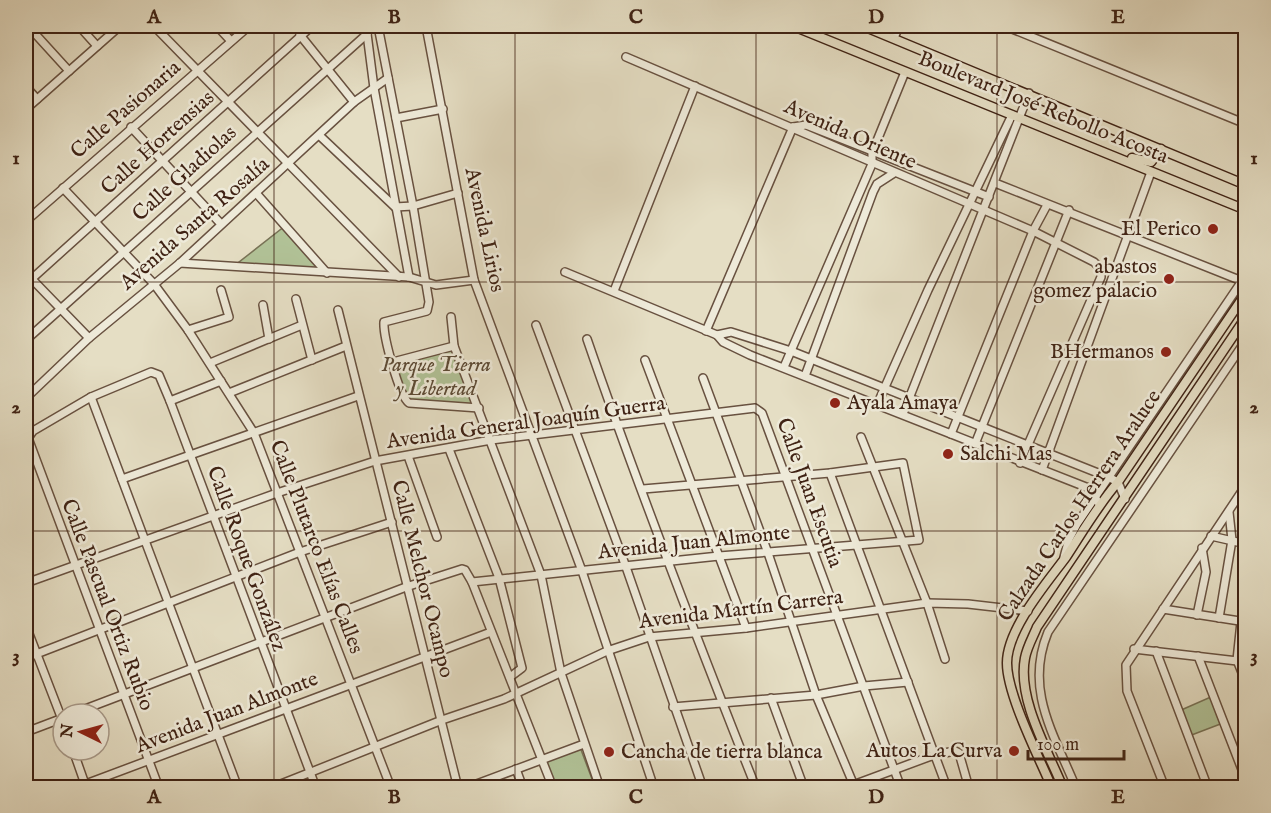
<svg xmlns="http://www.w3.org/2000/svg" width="1271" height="813" font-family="'IM FELL English',serif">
<rect width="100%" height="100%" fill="#e5dec4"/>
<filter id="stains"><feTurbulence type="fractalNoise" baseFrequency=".00333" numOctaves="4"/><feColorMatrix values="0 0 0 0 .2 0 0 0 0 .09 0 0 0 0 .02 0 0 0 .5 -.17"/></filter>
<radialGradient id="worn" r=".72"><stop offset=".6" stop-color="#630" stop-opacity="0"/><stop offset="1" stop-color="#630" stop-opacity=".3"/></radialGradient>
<g fill="#b1c297" stroke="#787256" stroke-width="1.5">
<polygon points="285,226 327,273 234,266"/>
<path d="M 451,347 L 473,406 C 452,403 425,405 406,398 L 394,363 Z"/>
<polygon points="1213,696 1223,723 1189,736 1179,711"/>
<polygon points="580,747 595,787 555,787 544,760"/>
</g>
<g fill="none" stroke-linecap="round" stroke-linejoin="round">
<defs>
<g id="minor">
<polyline points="28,26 69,71"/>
<polyline points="79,26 97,46"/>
<polyline points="154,26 399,277"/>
<polyline points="217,26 231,41"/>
<polyline points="366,26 374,88 409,277"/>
<path d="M 378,26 L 413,206 L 429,302 L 427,311 L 384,322 C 383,336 399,396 409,403 L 479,408"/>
<polyline points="426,26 474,280 582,571 654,788"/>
<polyline points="1005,26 1246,124"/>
<polyline points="300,35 354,102"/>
<polyline points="894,38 899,26"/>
<polyline points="626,57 1033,231 1047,205"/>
<polyline points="26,87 37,99"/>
<polyline points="26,109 120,26"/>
<polyline points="396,118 443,109"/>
<polyline points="131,127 221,224"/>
<polyline points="793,127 806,125 989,197"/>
<polyline points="320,136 395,207 413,206 458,193"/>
<polyline points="995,183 1242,281"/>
<polyline points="63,188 154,284 188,330 254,433 391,788"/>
<polyline points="256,193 327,273"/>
<polyline points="26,221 249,26"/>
<polyline points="180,263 409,277 436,285 474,280"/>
<polyline points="565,272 717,335 723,342 750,355 1091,489 1099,504"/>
<polyline points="26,273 89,338"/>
<polyline points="26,284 312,26"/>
<polyline points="614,291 695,86"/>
<polyline points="296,299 312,360"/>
<polyline points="263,305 269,339"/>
<polyline points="338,310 458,788"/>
<polyline points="451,317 454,346 541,575 561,673 600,788"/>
<polyline points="536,325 626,567 703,788"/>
<polyline points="188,330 229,317 221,290"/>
<polyline points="706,331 793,127"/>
<polyline points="717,335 731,332 791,351 1108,477 1118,482 1125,499"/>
<path d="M 587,339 C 639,490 697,639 756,788"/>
<polyline points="26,340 367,34"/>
<polyline points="645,360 746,628"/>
<polyline points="393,362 454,346"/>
<polyline points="210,363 302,325"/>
<polyline points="784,367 872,164 872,153 905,72"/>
<polyline points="805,376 873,192 877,184 894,173"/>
<polyline points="703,378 768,553 816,695 855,788"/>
<polyline points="229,393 346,346"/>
<polyline points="91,397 238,788"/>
<polyline points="26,398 89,338 180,263 354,102 388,78"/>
<polyline points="170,401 221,381"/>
<polyline points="877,405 928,290 1012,115"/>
<polyline points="903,414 1029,93"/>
<polyline points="951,434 1033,231 1094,262 1101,269 1101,277 1020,463"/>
<polyline points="861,437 927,603 945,659"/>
<polyline points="975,444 1069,210"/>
<polyline points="449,449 499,578 522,668 510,677"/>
<polyline points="408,456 437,537"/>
<polyline points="1042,470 1151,172"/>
<polyline points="830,473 947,788"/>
<polyline points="122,479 358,396"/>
<polyline points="1211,536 1246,544"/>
<polyline points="1064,557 1069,539 1077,524 1246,275"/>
<polyline points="472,582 719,556 919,540 903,463 830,473 643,489"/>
<polyline points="26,583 277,493 375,461 491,440 755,408 762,413 901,788"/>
<polyline points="1163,609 1246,622"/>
<polyline points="1197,615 1206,572 1202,548"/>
<polyline points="1219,618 1232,540 1229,512"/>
<polyline points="1241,622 1237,660 1246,683"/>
<polyline points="26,626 63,722"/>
<polyline points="1134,649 1246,662"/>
<polyline points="1156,651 1208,788"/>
<polyline points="1198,656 1246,780"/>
<polyline points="26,658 300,552 392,522"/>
<polyline points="771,698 804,788"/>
<polyline points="673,707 816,695 864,686 908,682"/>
<polyline points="72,714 406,587 462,569 465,570 472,582 553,788"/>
<polyline points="26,732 63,718"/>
<polyline points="73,750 86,787"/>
<polyline points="516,769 523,788"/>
<polyline points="75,788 491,632"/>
<polyline points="159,788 28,438 33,431 91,397 151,372 159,375 170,401 316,788"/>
<polyline points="271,788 442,720 504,699 607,651 649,637 746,628 927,603 968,604 1028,611"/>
<polyline points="466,788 584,744"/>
<polyline points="845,788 934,755 955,751 959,753 969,788"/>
<path d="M 1076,788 C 1054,734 1024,690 1048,632 L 1246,340"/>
<polyline points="1165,788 1127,691 1126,665 1246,485"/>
<polyline points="1230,788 1246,781"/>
</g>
<g id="major">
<polyline points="793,26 1246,210"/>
<polyline points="863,26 1246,185"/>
<polyline points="1132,158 1151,162 1161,149"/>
<path d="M 1052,788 C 1039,757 1007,695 1007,663 C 1007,629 1046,584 1066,557 C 1083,531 1098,505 1118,482 L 1246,293"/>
<path d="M 1063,788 C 1048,751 1017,699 1025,658 C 1027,647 1033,637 1037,627 L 1246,317"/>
</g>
</defs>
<use href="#minor" stroke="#685140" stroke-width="10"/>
<use href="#major" stroke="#3f2214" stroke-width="11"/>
<use href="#minor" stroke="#eeead9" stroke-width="7"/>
<use href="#major" stroke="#e5dec4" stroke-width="8"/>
</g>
<path fill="none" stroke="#3f2214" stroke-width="1.5" stroke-opacity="0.55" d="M 274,26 L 274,788M 515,26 L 515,788M 756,26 L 756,788M 997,26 L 997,788M 26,282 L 1246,282M 26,531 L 1246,531"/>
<g fill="#8f2418" stroke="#eeead9" stroke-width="2">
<circle cx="1213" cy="229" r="6"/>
<circle cx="1169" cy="279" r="6"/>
<circle cx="1166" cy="352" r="6"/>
<circle cx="835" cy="403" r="6"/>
<circle cx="948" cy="454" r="6"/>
<circle cx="1014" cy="751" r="6"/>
<circle cx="609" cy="752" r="6"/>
</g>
<g text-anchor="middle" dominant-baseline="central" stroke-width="5" stroke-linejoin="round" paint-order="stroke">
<g font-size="21" fill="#3f2214" stroke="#eeead9">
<text transform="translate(1043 108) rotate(22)">Boulevard José Rebollo Acosta</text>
<text transform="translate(126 110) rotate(-41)">Calle Pasionaria</text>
<text transform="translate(850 135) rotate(24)">Avenida Oriente</text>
<text transform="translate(158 143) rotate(-42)">Calle Hortensias</text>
<text transform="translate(185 174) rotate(-42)">Calle Gladiolas</text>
<text transform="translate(195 224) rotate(-41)">Avenida Santa Rosalía</text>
<text transform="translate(484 230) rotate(78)">Avenida Lirios</text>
<text transform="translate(526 423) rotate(-8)">Avenida General Joaquín Guerra</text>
<text transform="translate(809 493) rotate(70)">Calle Juan Escutia</text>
<text transform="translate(1080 506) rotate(-56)">Calzada Carlos Herrera Araluce</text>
<text transform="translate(694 543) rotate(-6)">Avenida Juan Almonte</text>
<text transform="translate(316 547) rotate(69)">Calle Plutarco Elías Calles</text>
<text transform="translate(246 559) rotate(70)">Calle Roque González</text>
<text transform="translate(422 579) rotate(76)">Calle Melchor Ocampo</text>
<text transform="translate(107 605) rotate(69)">Calle Pascual Ortiz Rubio</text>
<text transform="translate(741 610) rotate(-7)">Avenida Martín Carrera</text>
<text transform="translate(227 713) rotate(-21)">Avenida Juan Almonte</text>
</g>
<g font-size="21" fill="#3f2214" stroke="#eeead9" text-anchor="end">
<text x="1201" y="229">El Perico</text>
<text x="1157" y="267">abastos<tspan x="1157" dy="24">gomez palacio</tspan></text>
<text x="1154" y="352">BHermanos</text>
<text x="847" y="403" text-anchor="start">Ayala Amaya</text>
<text x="960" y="454" text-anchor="start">Salchi Mas</text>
<text x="1002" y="751">Autos La Curva</text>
<text x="621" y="752" text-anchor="start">Cancha de tierra blanca</text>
</g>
<g font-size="21" font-style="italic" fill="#5c4a35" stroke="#eeead9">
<text x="436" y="365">Parque Tierra<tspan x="436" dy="24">y Libertad</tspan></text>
</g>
</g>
<rect width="1271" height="813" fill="none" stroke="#e5dec4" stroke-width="66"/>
<g transform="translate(81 732) rotate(275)"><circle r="28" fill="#eeead9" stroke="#a89a8a" stroke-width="1.5"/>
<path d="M0-4.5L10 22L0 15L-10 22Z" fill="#8f2418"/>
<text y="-9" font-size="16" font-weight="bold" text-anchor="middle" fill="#3f2214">N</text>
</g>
<path d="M1028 750v9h96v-9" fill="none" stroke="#3f2214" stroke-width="3"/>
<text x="1037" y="750" font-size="18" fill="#3f2214" stroke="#eeead9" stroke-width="4.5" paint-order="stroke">100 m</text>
<rect x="33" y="33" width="1205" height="747" fill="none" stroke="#3f2214" stroke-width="2"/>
<g font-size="20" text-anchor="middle" font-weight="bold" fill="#3f2214">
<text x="154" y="23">A</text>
<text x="394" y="23">B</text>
<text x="636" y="23">C</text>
<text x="876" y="23">D</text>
<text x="1118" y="23">E</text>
<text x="16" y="164">1</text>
<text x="1254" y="164">1</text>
<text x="16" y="413">2</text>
<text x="1254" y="413">2</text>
<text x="16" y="662">3</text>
<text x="1254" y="662">3</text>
<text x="154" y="803">A</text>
<text x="394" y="803">B</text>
<text x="636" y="803">C</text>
<text x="876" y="803">D</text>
<text x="1118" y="803">E</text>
</g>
<rect width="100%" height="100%" filter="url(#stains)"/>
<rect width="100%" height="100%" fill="url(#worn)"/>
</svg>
